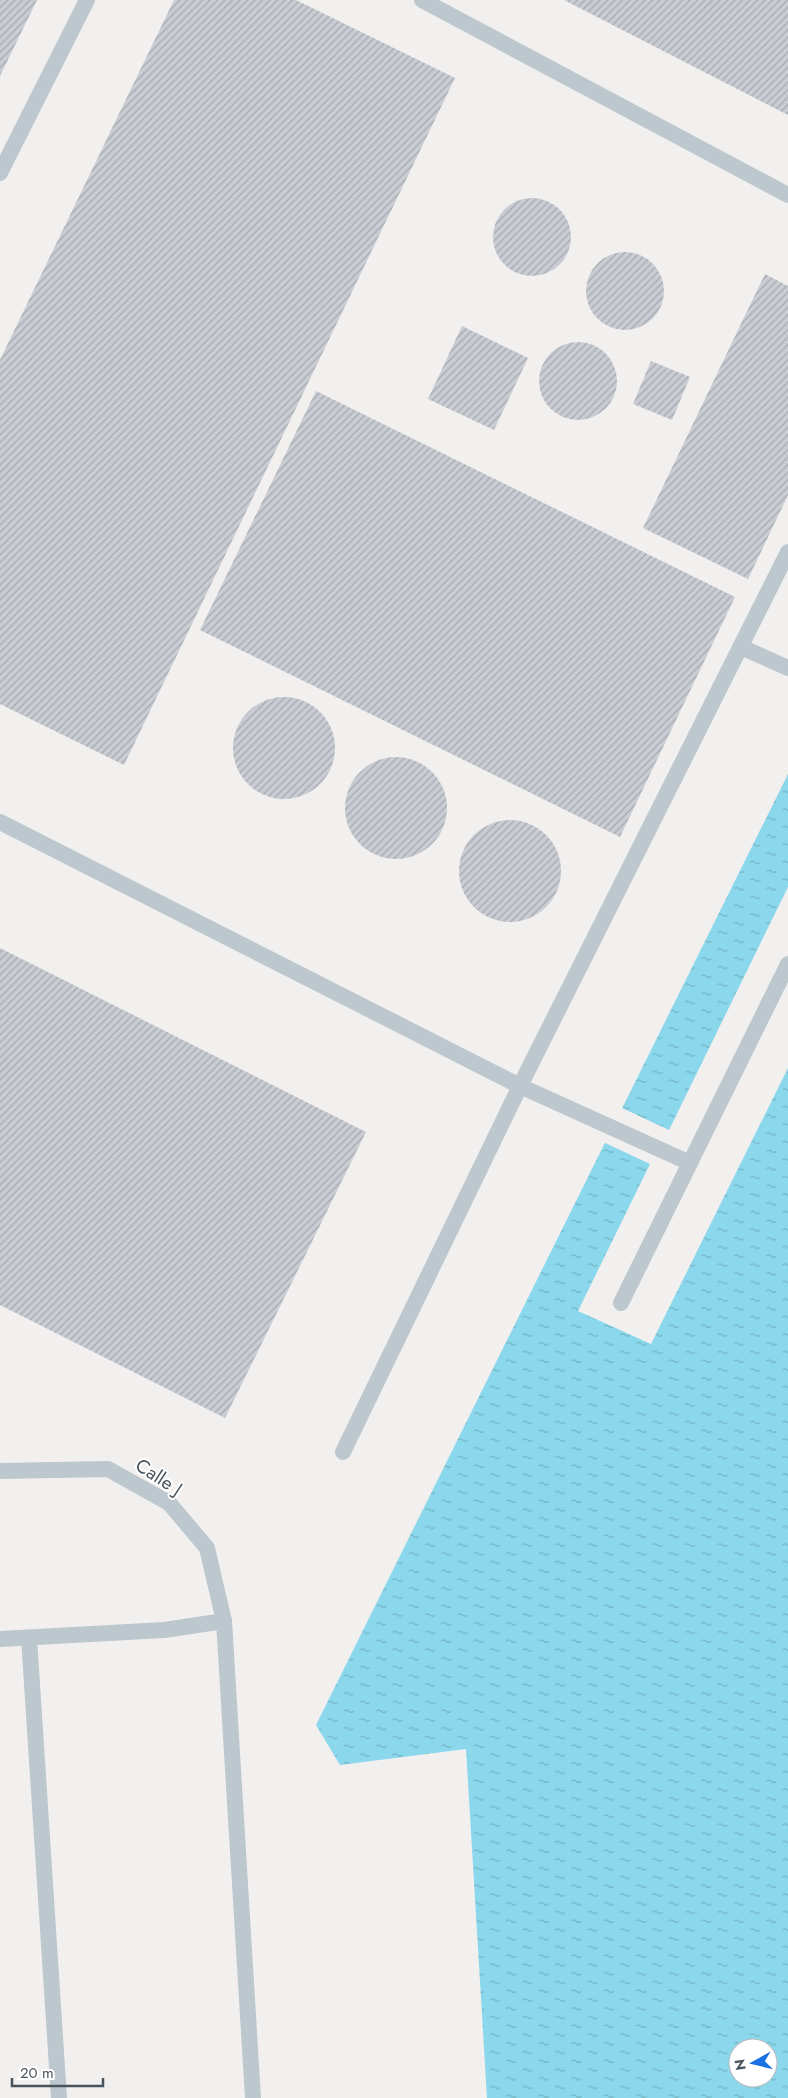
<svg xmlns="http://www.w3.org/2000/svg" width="788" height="2098" font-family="Jost,sans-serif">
<defs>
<pattern id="water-ripples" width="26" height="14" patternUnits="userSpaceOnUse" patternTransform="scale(1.25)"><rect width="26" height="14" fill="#8bd8ec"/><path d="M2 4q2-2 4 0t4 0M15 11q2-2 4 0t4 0" fill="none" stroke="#73b2c2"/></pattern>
<pattern id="building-hatch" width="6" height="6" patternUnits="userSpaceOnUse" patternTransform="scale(1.25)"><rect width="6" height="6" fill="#c9ccd2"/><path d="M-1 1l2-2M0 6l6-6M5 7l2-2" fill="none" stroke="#a5a8ae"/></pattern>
</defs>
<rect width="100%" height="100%" fill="#f2efef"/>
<path fill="url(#water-ripples)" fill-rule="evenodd" d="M 788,774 L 788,2098 L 487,2098 L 466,1749 L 340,1765 L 316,1725 ZM 738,2048 L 768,2048 L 768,2078 L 738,2078 Z"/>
<polygon fill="#f2efef" points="788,887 788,1068 651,1344 578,1311 650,1164 603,1142 620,1107 669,1130"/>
<g fill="url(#building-hatch)">
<polygon points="0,0 37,0 0,76"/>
<polygon points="174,0 296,0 455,78 124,765 0,704 0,360"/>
<polygon points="564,0 788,0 788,115"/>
<circle cx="532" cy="237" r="39"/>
<circle cx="625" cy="291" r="39"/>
<polygon points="765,274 788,286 788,495 748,579 643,528"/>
<polygon points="462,326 528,358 494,430 428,399"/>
<circle cx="578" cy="381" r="39"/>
<polygon points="651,361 690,377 672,420 633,404"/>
<polygon points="316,391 735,597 620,837 200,630"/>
<circle cx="284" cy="748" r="51"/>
<circle cx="396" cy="808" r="51"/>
<circle cx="510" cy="871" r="51"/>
<polygon points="0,948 366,1132 225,1418 0,1305"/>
</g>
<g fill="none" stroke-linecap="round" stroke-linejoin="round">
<g stroke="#bdc7ce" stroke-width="16">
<polyline points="422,0 788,195"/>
<polyline points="0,173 87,0"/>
<polyline points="741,647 788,668"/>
<polyline points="0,822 520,1086 690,1163"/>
<polyline points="621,1303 788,964"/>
<polyline points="343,1452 520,1086 788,552"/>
<polyline points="0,1471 108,1469 169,1503 207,1548 224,1621 253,2098"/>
<polyline points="29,1638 59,2098"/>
<polyline points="0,1639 164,1630 224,1621"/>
</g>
</g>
<g text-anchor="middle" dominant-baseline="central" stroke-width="4" stroke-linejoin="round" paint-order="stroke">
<g font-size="19" fill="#47535d" stroke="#fff">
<text transform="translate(159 1477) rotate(33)">Calle J</text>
</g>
</g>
<g transform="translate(753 2063) rotate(262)"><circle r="24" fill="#ffffff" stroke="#b5babe"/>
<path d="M0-4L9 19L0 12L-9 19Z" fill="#1971e2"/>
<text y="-8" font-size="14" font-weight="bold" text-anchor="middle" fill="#47535d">N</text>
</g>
<path d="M12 2078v8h91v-8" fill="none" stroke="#47535d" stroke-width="2.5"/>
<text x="20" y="2078" font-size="15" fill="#47535d" stroke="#ffffff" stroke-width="4" paint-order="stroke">20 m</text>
</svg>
